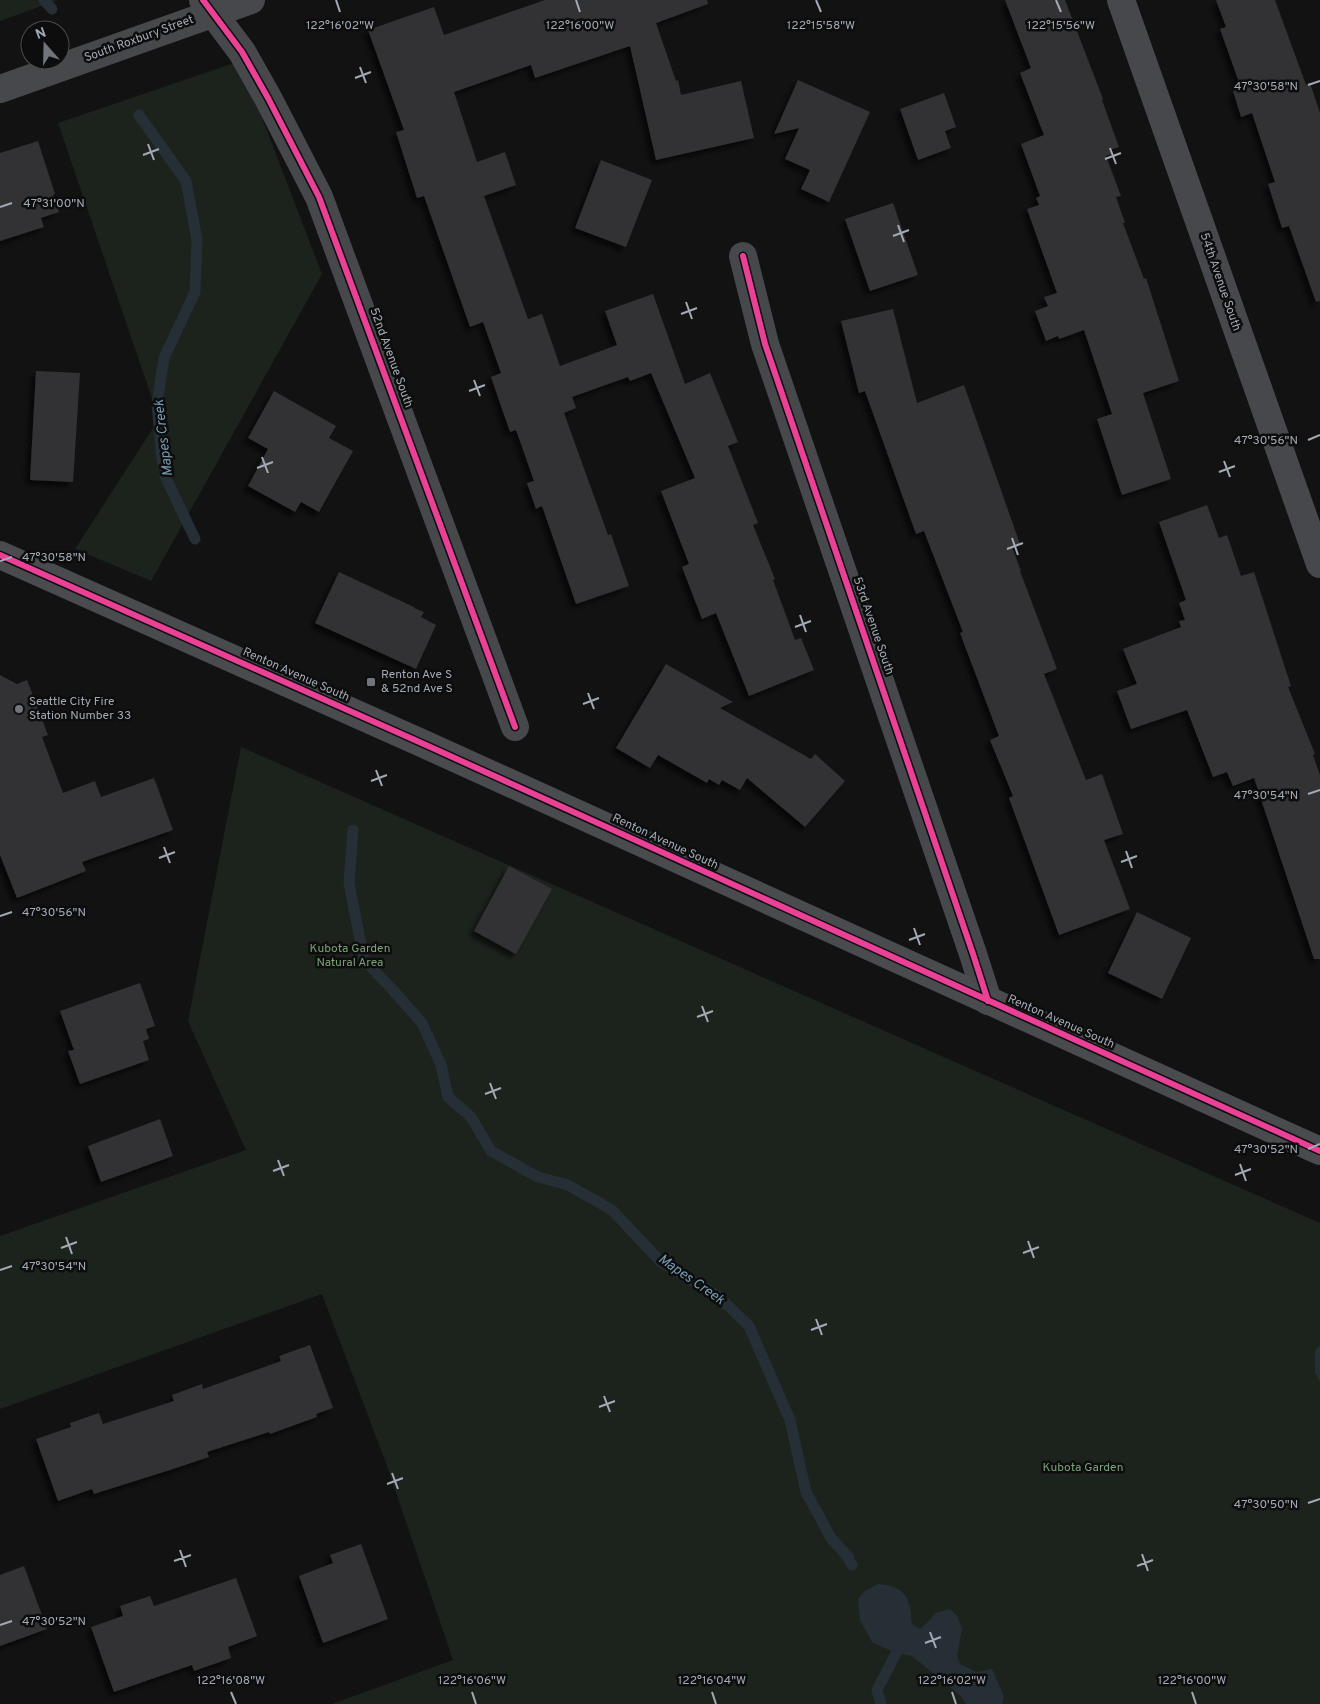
<svg xmlns="http://www.w3.org/2000/svg" width="1320" height="1704" font-family="Overpass,sans-serif">
<defs>
<filter id="shadow"><feDropShadow dx="-4.5" dy="4.5" stdDeviation="2.5" flood-color="#0009"/></filter>
</defs>
<rect width="100%" height="100%" fill="#121213"/>
<g fill="#1c231d">
<polygon points="0,0 58,0 0,21"/>
<polygon points="240,61 322,274 151,581 75,549 159,419 58,123"/>
<polygon points="241,747 1320,1223 1320,1704 332,1704 453,1660 387,1466 322,1294 0,1409 0,1236 246,1150 188,1021"/>
</g>
<g fill="#262f35">
<polygon points="1320,1345 1320,1382 1315,1372 1315,1351"/>
<path d="M 878,1584 C 906,1586 910,1598 912,1624 L 920,1629 L 930,1620 L 935,1613 L 950,1609 L 957,1616 L 962,1629 L 957,1656 L 960,1664 L 976,1672 L 992,1669 L 1004,1697 L 1002,1704 L 966,1704 L 960,1695 L 912,1656 L 896,1653 L 872,1642 L 860,1620 L 858,1599 L 865,1591 Z"/>
</g>
<g fill="none" stroke-linecap="round" stroke-linejoin="round">
<g stroke="#262f35" stroke-width="11">
<polyline points="44,0 52,9"/>
<polyline points="139,115 186,181 197,240 195,292 164,358 157,404 162,461 166,467 165,476 195,539"/>
<polyline points="353,830 349,883 364,960 392,989 422,1023 441,1065 448,1097 471,1117 491,1151 538,1177 568,1185 612,1210 661,1262 718,1296 749,1326 790,1420 806,1492 831,1538 849,1558 849,1560 852,1565"/>
<polyline points="881,1704 877,1690 903,1640"/>
</g>
</g>
<g fill="#313234" filter="url(#shadow)">
<polygon points="545,0 707,0 708,4 656,23 676,81 678,80 681,95 741,81 754,138 656,160 630,46 535,78 531,65 454,92 477,162 505,152 516,185 484,196 528,319 542,314 560,366 617,345 605,311 653,294 685,384 710,373 738,442 728,446 758,523 753,525 775,579 773,580 795,640 801,638 814,670 749,696 716,613 702,619 682,567 689,564 661,491 695,478 651,373 630,381 628,377 572,397 576,408 564,413 608,535 611,534 629,586 576,604 542,506 536,509 527,483 534,481 516,430 510,432 491,377 501,373 483,322 470,327 424,196 417,198 396,132 404,130 368,30 434,7 444,35"/>
<polygon points="1005,0 1065,0 1103,99 1102,100 1119,147 1110,150 1112,154 1106,156 1121,196 1116,197 1125,223 1123,223 1144,279 1146,278 1179,381 1143,393 1171,479 1122,495 1097,419 1112,414 1084,330 1059,339 1058,336 1046,341 1035,311 1048,306 1044,297 1057,293 1027,209 1039,205 1036,198 1040,196 1021,144 1044,135 1020,73 1031,68"/>
<polygon points="1216,0 1275,0 1306,85 1310,83 1320,113 1320,301 1316,302 1289,226 1282,228 1268,184 1275,182 1252,113 1241,117 1233,91 1241,88 1220,29 1226,27"/>
<polygon points="798,80 870,112 829,202 801,189 810,170 785,159 799,128 774,134"/>
<polygon points="944,93 956,127 945,131 951,148 918,160 900,109"/>
<polygon points="38,141 55,194 53,195 59,212 41,218 44,227 0,241 0,153"/>
<polygon points="601,160 652,180 626,247 575,228"/>
<polygon points="893,203 918,275 870,291 845,219"/>
<polygon points="893,309 917,403 964,385 1020,544 1012,547 1021,571 1020,571 1057,669 1044,674 1086,780 1102,774 1123,834 1104,840 1130,909 1059,935 1009,798 1013,796 990,740 999,736 960,633 963,632 924,531 916,534 865,391 859,393 841,321"/>
<polygon points="36,371 80,373 73,482 30,480"/>
<polygon points="274,391 336,426 329,438 353,451 319,512 301,502 295,512 248,486 268,449 248,438"/>
<polygon points="1207,505 1219,538 1227,535 1241,576 1254,572 1291,686 1288,687 1315,754 1313,755 1320,775 1320,959 1314,959 1254,778 1233,786 1227,772 1213,777 1187,710 1131,729 1117,691 1137,684 1123,649 1181,627 1179,621 1185,620 1179,603 1186,600 1159,522"/>
<polygon points="339,572 414,607 414,608 424,612 421,617 436,625 416,669 315,623"/>
<polygon points="666,664 733,702 720,708 811,759 815,754 845,781 805,827 747,778 740,790 722,780 719,785 709,779 707,783 658,755 650,768 616,748"/>
<polygon points="0,675 17,684 27,680 48,735 42,737 63,793 95,781 101,797 154,778 173,830 82,862 86,871 17,898 0,855"/>
<polygon points="509,866 552,889 516,954 474,931"/>
<polygon points="1137,912 1191,938 1162,999 1108,973"/>
<polygon points="140,983 155,1026 146,1029 149,1039 143,1041 149,1060 80,1084 68,1051 74,1050 60,1011"/>
<polygon points="160,1119 173,1156 101,1182 88,1146"/>
<polygon points="310,1345 333,1408 316,1414 317,1417 270,1434 269,1432 207,1452 209,1457 170,1470 94,1494 92,1489 58,1501 36,1439 71,1427 70,1423 99,1413 103,1424 174,1401 172,1395 202,1384 203,1389 281,1361 279,1356"/>
<polygon points="361,1544 388,1619 323,1643 299,1576 333,1563 330,1555"/>
<polygon points="24,1566 47,1629 0,1646 0,1575"/>
<polygon points="236,1578 257,1636 228,1647 231,1658 194,1671 192,1665 114,1692 91,1627 123,1616 120,1606 150,1596 154,1606"/>
</g>
<g fill="none" stroke-linecap="round" stroke-linejoin="round">
<g stroke="#47484c" stroke-width="28">
<polyline points="203,0 242,52 268,98 319,197 515,727"/>
<polyline points="1121,0 1320,564"/>
<polyline points="0,89 251,0"/>
<polyline points="743,256 765,344 973,954 988,1001"/>
</g>
<polyline stroke="#494b4e" stroke-width="28" points="0,555 426,745 1320,1151"/>
<defs>
<g id="cycleway">
<polyline points="203,0 242,52 268,98 319,197 515,727"/>
<polyline points="743,256 765,344 973,954 988,1001"/>
<polyline points="0,555 426,745 1320,1151"/>
</g>
</defs>
<use href="#cycleway" stroke="#0d0d0e" stroke-width="9"/>
<use href="#cycleway" stroke="#ea4096" stroke-width="6"/>
</g>
<path fill="none" stroke="#a2aab5" stroke-width="2" d="M 336,0 L 340,12M 576,0 L 580,12M 816,0 L 821,12M 1056,0 L 1061,12M 360,67 L 366,83M 355,78 L 371,72M 1308,85 L 1320,81M 148,144 L 154,160M 1110,148 L 1116,164M 143,155 L 159,149M 1105,159 L 1121,153M 0,207 L 12,203M 898,225 L 904,242M 893,236 L 909,230M 686,302 L 692,319M 681,314 L 697,308M 474,380 L 480,396M 469,391 L 485,385M 1308,440 L 1320,435M 262,457 L 268,473M 1224,461 L 1230,477M 257,468 L 273,462M 1219,472 L 1235,466M 1012,538 L 1018,555M 1007,549 L 1023,543M 0,561 L 12,557M 800,615 L 806,632M 795,627 L 811,621M 588,693 L 594,709M 583,704 L 599,698M 376,770 L 382,786M 371,781 L 387,775M 1308,794 L 1320,790M 164,847 L 170,863M 1126,851 L 1132,868M 159,858 L 175,852M 1121,862 L 1137,856M 0,916 L 12,912M 914,928 L 920,945M 909,940 L 925,934M 702,1006 L 708,1022M 697,1017 L 713,1011M 490,1083 L 496,1099M 485,1094 L 501,1088M 1308,1149 L 1320,1144M 278,1160 L 284,1176M 1240,1164 L 1246,1181M 273,1171 L 289,1165M 1235,1175 L 1251,1169M 66,1237 L 72,1254M 1028,1241 L 1034,1258M 61,1248 L 77,1242M 1023,1253 L 1039,1247M 0,1270 L 12,1266M 816,1319 L 822,1335M 811,1330 L 827,1324M 604,1396 L 610,1412M 599,1407 L 615,1401M 392,1473 L 398,1489M 387,1484 L 403,1478M 1308,1503 L 1320,1499M 180,1550 L 186,1567M 1142,1554 L 1148,1571M 174,1561 L 191,1555M 1137,1566 L 1153,1560M 0,1625 L 12,1621M 930,1632 L 936,1648M 925,1643 L 941,1637M 231,1692 L 236,1704M 472,1692 L 476,1704M 712,1692 L 716,1704M 952,1692 L 956,1704M 1192,1692 L 1196,1704"/>
<g fill="#70757c" stroke="#0d0d0e" stroke-width="2">
<rect x="366" y="677" width="10" height="10" rx="2.5"/>
<circle cx="19" cy="709" r="5"/>
</g>
<g text-anchor="middle" dominant-baseline="central" stroke-width="5" stroke-linejoin="round" paint-order="stroke">
<g font-size="12" fill="#a2aab5" stroke="#0d0d0e">
<text transform="translate(139 39) rotate(-20)">South Roxbury Street</text>
<text transform="translate(1220 282) rotate(71)">54th Avenue South</text>
<text transform="translate(391 358) rotate(70)">52nd Avenue South</text>
<text transform="translate(873 626) rotate(71)">53rd Avenue South</text>
<text transform="translate(296 675) rotate(24)">Renton Avenue South</text>
<text transform="translate(665 842) rotate(25)">Renton Avenue South</text>
<text transform="translate(1061 1022) rotate(24)">Renton Avenue South</text>
</g>
<g font-size="12" fill="#a2aab5" stroke="#0d0d0e" text-anchor="start">
<text x="381" y="675">Renton Ave S<tspan x="381" dy="14">&amp; 52nd Ave S</tspan></text>
<text x="29" y="702">Seattle City Fire<tspan x="29" dy="14">Station Number 33</tspan></text>
</g>
<g font-size="12" fill="#7aa178" stroke="#0d0d0e">
<text x="350" y="949">Kubota Garden<tspan x="350" dy="14">Natural Area</tspan></text>
<text x="1083" y="1468">Kubota Garden</text>
</g>
<g font-size="14" font-style="italic" fill="#779cb2" stroke="#0d0d0e">
<text transform="translate(164 438) rotate(-97)">Mapes Creek</text>
<text transform="translate(691 1280) rotate(35)">Mapes Creek</text>
</g>
</g>
<g font-size="12" text-anchor="middle" fill="#a2aab5" stroke="#0d0d0e" stroke-width="5" stroke-linejoin="round" paint-order="stroke">
<text x="340" y="29">122°16'02"W</text>
<text x="580" y="29">122°16'00"W</text>
<text x="821" y="29">122°15'58"W</text>
<text x="1061" y="29">122°15'56"W</text>
<text x="1266" y="90">47°30'58"N</text>
<text x="54" y="207">47°31'00"N</text>
<text x="1266" y="444">47°30'56"N</text>
<text x="54" y="561">47°30'58"N</text>
<text x="1266" y="799">47°30'54"N</text>
<text x="54" y="916">47°30'56"N</text>
<text x="1266" y="1153">47°30'52"N</text>
<text x="54" y="1270">47°30'54"N</text>
<text x="1266" y="1508">47°30'50"N</text>
<text x="54" y="1625">47°30'52"N</text>
<text x="231" y="1684">122°16'08"W</text>
<text x="472" y="1684">122°16'06"W</text>
<text x="712" y="1684">122°16'04"W</text>
<text x="952" y="1684">122°16'02"W</text>
<text x="1192" y="1684">122°16'00"W</text>
</g>
<g transform="translate(45 45) rotate(340)"><circle r="24" fill="#0d0d0e" stroke="#494c51"/>
<path d="M0-4L9 19L0 12L-9 19Z" fill="#70757c"/>
<text y="-8" font-size="14" font-weight="bold" text-anchor="middle" fill="#a2aab5">N</text>
</g>
</svg>
